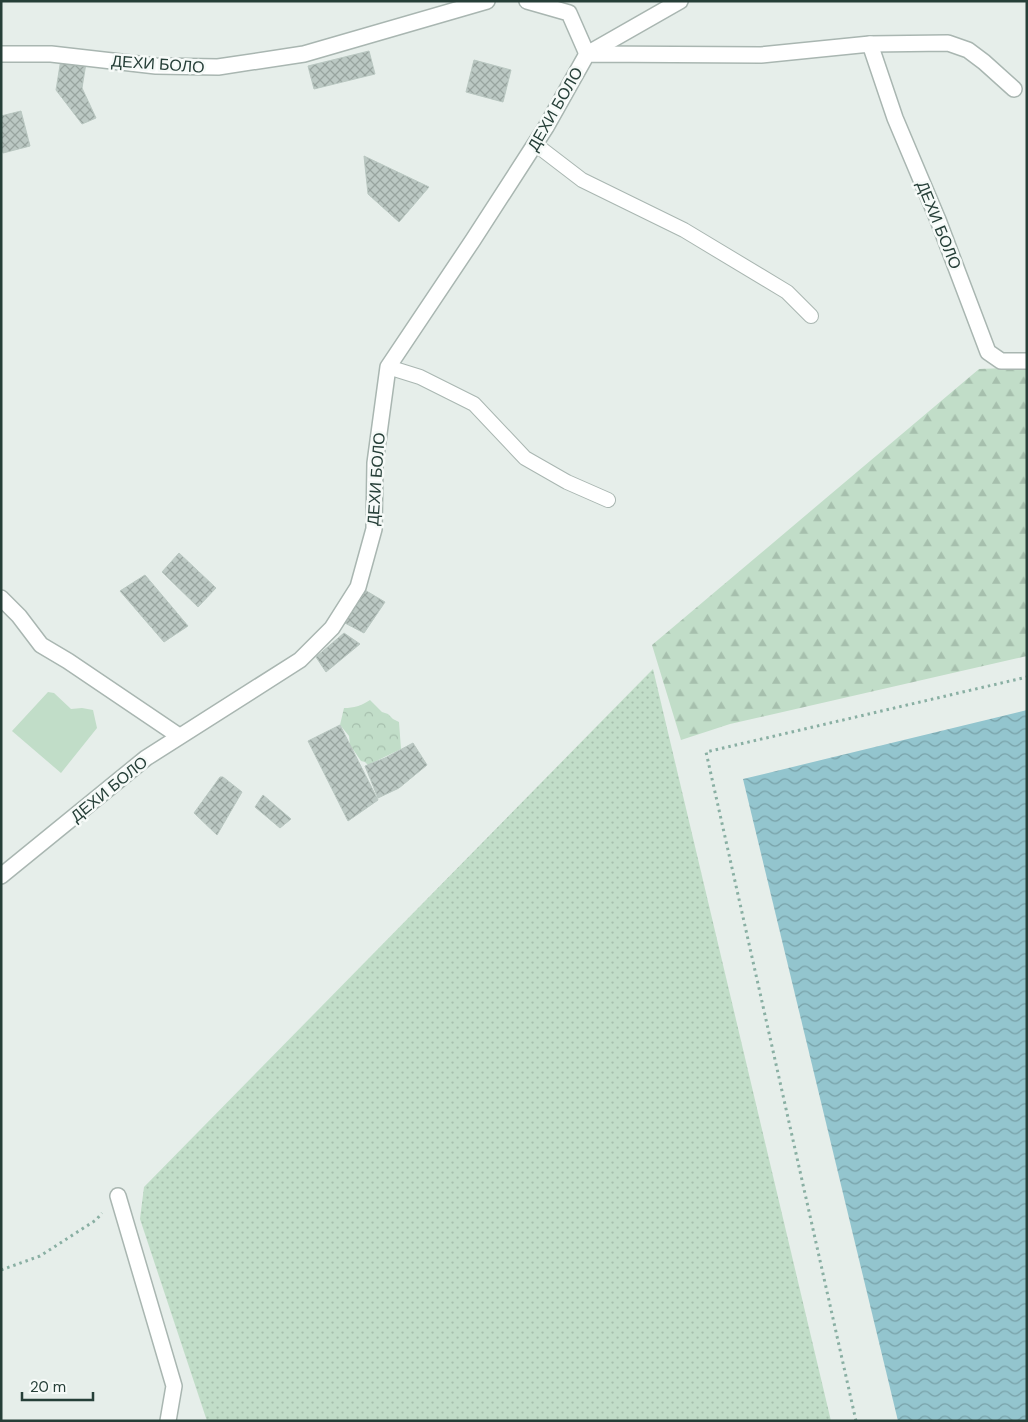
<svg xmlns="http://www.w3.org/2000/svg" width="1028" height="1422" font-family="'DM Sans',sans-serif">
<defs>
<pattern id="grass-dots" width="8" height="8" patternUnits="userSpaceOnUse" patternTransform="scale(1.25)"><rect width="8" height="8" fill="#c1ddc8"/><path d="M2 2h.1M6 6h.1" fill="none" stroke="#a6bfad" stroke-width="1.8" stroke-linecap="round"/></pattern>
<pattern id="forest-firs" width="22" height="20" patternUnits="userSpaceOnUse" patternTransform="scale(1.25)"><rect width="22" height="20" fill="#c1ddc8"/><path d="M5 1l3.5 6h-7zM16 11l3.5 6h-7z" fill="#a6bfad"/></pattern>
<pattern id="park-crowns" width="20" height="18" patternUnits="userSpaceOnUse" patternTransform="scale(1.25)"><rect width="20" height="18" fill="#c1ddc8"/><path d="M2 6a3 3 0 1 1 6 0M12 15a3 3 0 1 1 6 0" fill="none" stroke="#a6bfad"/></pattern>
<pattern id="water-waves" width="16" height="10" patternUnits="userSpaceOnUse" patternTransform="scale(1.25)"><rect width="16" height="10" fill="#93c5ce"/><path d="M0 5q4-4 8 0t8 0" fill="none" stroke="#78a1a8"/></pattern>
<pattern id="building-cross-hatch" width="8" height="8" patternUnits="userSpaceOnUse" patternTransform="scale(1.25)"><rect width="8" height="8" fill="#bbc8c3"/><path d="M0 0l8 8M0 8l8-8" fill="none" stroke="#98a49f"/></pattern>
</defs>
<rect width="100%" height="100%" fill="#e6eeea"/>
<polygon fill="url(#grass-dots)" points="653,669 831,1421 207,1421 140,1219 144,1187"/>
<polygon fill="url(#forest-firs)" points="1027,367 1027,656 730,724 681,740 652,645 979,369"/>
<path fill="url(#park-crowns)" d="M 370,700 L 382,712 L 388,714 L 393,719 L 399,722 L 401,749 L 368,765 L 365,762 L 361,761 L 350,745 L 349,736 L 340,725 L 344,708 C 354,708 361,706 370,700 Z"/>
<polygon fill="#c1ddc8" points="48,692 54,693 71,709 82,708 93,710 97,728 61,773 12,731"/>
<polygon fill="url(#water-waves)" points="1027,710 1027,1421 898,1421 743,779"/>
<g fill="url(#building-cross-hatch)" stroke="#b9c7c1">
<polygon points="369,51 375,74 314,89 308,66"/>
<polygon points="61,59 86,63 82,88 96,118 82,124 56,90"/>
<polygon points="474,60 511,70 503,102 466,92"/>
<polygon points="21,111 30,146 3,153 1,145 1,116"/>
<polygon points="364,156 429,187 399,222 368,194"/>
<polygon points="179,553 216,588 198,607 162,572"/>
<polygon points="145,575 188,626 164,642 120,591"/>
<polygon points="363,589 385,602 364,633 343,622"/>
<polygon points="344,633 360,644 326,672 316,657"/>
<polygon points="340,725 378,800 348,821 308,741"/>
<polygon points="413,743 427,765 399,788 378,798 365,766 385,758"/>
<polygon points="220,777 223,777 242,792 217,835 194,813"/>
<polygon points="263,795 291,819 280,828 255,807"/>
</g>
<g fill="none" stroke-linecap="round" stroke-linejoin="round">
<defs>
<g id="service">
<polyline points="535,144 582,180 684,230 787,292 811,316"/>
<polyline points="388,367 420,377 474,404 525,458 567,482 608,500"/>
</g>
<g id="minor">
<polyline points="527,1 569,13 587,54 680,1"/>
<polyline points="870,44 948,43 968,50 984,62 1014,89"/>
<polyline points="1,54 51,54 156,66 218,67 304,54 487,1"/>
<polyline points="1,598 19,616 41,645 68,661 179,736"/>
<polyline points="1,876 146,758 300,660 332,628 358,587 374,529 375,463 388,367 473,240 546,127 587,54 761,55 870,44 895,118 938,220 988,352 1001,361 1027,361"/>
<polyline points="118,1196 174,1386 168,1421"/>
</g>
</defs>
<use href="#service" stroke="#a9b6b1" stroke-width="16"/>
<use href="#minor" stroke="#a9b6b1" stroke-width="18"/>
<g stroke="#89afa3" stroke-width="3" stroke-dasharray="2.5 4" stroke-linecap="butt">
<polyline points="1,1270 40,1256 96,1220 102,1213"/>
<polyline points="856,1421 706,752 1027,677"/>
</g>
<use href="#service" stroke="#fff" stroke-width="14"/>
<use href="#minor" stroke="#fff" stroke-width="15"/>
</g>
<g text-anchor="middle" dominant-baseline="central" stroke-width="5" stroke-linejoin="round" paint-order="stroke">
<g font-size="16" fill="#263f38" stroke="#f6faf8">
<text transform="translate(158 64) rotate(4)">ДЕХИ БОЛО</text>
<text transform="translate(555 109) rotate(-60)">ДЕХИ БОЛО</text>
<text transform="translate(939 225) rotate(68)">ДЕХИ БОЛО</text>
<text transform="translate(376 479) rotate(-86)">ДЕХИ БОЛО</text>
<text transform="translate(109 789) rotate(-39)">ДЕХИ БОЛО</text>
</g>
</g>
<rect width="1028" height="1422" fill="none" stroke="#263f38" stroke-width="5"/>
<path d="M22 1392v8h71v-8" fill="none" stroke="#263f38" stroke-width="2.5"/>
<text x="30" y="1392" font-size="15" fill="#263f38" stroke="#f6faf8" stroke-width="4" paint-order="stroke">20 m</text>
</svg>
